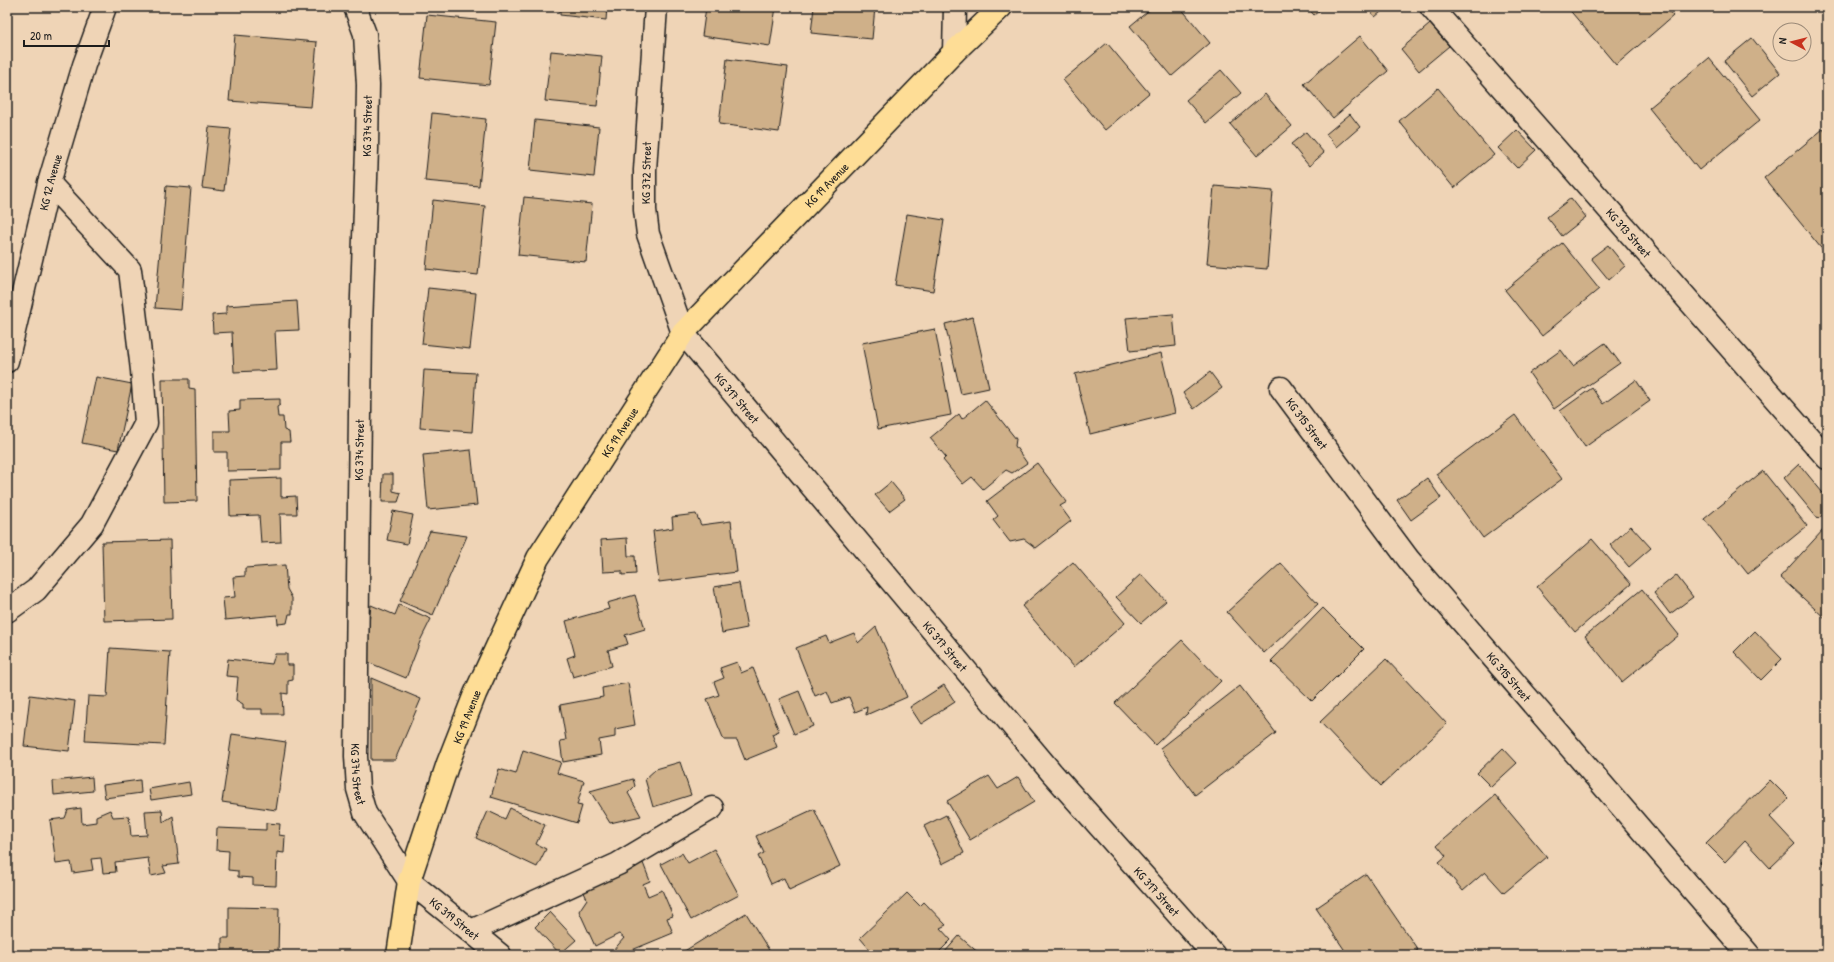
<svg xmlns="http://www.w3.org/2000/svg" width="1834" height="962" font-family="'Patrick Hand',sans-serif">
<rect width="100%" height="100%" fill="#efd4b6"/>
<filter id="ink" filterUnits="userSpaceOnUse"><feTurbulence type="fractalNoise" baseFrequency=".025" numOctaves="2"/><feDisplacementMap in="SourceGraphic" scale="8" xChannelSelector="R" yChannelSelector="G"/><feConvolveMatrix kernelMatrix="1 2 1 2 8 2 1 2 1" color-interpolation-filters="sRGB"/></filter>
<g filter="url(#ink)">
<g fill="#cfb089" stroke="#1c1c1c">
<polygon points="560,7 607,7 606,20 560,15"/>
<polygon points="706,7 776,7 770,46 702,36"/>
<polygon points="814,7 875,7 872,39 811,33"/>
<polygon points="1153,7 1180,7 1210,43 1172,76 1130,26"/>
<polygon points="1307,7 1324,7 1314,15"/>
<polygon points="1367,7 1387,7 1375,17"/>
<polygon points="1567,7 1665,7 1673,16 1616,65"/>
<polygon points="427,15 496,22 489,85 420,78"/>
<polygon points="1430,24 1449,46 1419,71 1401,49"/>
<polygon points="235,35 317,42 311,107 229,101"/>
<polygon points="1360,36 1388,71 1333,118 1304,84"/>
<polygon points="1752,38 1780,73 1752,96 1724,61"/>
<polygon points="1107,43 1149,93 1105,130 1063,80"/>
<polygon points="551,51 602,56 597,106 545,101"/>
<polygon points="1709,58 1760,120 1699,170 1649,108"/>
<polygon points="727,59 788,67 779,132 719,124"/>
<polygon points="1221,70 1241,93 1206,123 1186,100"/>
<polygon points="1438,88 1494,155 1454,188 1399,121"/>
<polygon points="1265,94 1292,126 1257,156 1230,124"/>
<polygon points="432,113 486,119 479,186 425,181"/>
<polygon points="1350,114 1360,127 1337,147 1326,134"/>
<polygon points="535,120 599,127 594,177 530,170"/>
<polygon points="209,127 231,129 224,191 202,188"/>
<polygon points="1823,129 1827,134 1827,252 1825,253 1764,178"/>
<polygon points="1517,130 1536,150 1517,168 1498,148"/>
<polygon points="1306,132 1324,153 1309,166 1291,144"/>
<polygon points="166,186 191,188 181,310 155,308"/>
<polygon points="1214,186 1273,191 1267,269 1207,264"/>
<polygon points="524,197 592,204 586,262 518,255"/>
<polygon points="1571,198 1586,217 1562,236 1547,217"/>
<polygon points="433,200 485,206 478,275 426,269"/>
<polygon points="907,214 944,220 933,291 895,285"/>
<polygon points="1562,243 1599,289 1542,336 1505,290"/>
<polygon points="1608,245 1625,266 1609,280 1591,258"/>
<polygon points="428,288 476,293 470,349 422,344"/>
<polygon points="297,301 299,330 275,331 277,370 234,372 232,332 213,333 212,315 226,314 226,306"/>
<polygon points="1173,314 1176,346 1130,351 1126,318"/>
<polygon points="973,317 989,388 961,394 945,324"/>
<polygon points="935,329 951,415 878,429 862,343"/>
<polygon points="1605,343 1620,363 1554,409 1529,373 1561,350 1573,366"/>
<polygon points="1161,353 1175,413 1090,434 1075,374"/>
<polygon points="424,370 476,373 472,432 420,428"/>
<polygon points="1210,372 1222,388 1194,409 1183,393"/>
<polygon points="96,377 132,384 118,450 82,443"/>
<polygon points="162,379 189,379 189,388 195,389 197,501 164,502"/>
<polygon points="1636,380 1650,401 1585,447 1560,411 1592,388 1603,404"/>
<polygon points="280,399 280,405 277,407 278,417 283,417 284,430 289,432 290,442 281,442 281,470 227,471 227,452 214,452 214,431 230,431 229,411 240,410 240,400"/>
<polygon points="985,400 1016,439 1015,446 1027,463 1012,473 1006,470 983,489 972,477 963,484 943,460 946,457 930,438 959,414 962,419"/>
<polygon points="1515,415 1562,479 1483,538 1436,474"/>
<polygon points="471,450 477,505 428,510 423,455"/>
<polygon points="1037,463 1067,502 1060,506 1071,521 1036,548 1024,539 1010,542 993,520 998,516 987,501"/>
<polygon points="1799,464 1827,498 1827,511 1818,519 1784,478"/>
<polygon points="1763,471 1807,526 1748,574 1704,519"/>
<polygon points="383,474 393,474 393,491 401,493 398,502 382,502"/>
<polygon points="281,478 281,497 296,496 297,514 280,514 281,542 261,543 259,515 230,516 229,480"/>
<polygon points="1427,478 1441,498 1411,520 1397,500"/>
<polygon points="891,482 905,499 889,511 875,495"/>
<polygon points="393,511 413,515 407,544 387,540"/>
<polygon points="696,514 701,525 731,521 737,572 659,582 653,531 673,528 672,517"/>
<polygon points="1631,526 1651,548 1629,567 1610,545"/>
<polygon points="1824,529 1827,532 1827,620 1780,577"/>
<polygon points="430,531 467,536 433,615 400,601"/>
<polygon points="627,538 628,556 635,556 636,574 622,575 622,571 603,572 601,540"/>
<polygon points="1592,539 1631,584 1575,632 1537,587"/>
<polygon points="170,540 172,619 104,621 102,542"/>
<polygon points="1073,562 1125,623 1074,667 1022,606"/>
<polygon points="1281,563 1318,604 1264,653 1227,612"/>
<polygon points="285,565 287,589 292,598 292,614 289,614 287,623 278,624 277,615 225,620 223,598 235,597 233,577 245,576 245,568"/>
<polygon points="1141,574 1166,601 1141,623 1116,597"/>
<polygon points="1676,575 1693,597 1670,614 1654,593"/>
<polygon points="739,583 747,628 722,633 714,587"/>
<polygon points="1642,589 1679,635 1622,682 1585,636"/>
<polygon points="635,595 645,629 625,635 628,644 608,650 612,666 573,677 567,658 575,655 566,621 609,609 607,603"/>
<polygon points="371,605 395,615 399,605 431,619 421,639 406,678 365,661"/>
<polygon points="1323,608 1364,649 1312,701 1271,661"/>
<polygon points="876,627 907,697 866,715 867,707 855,712 849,697 832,703 827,691 815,696 796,648 826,636 829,643 854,633 858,643"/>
<polygon points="1755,631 1782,659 1761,680 1734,652"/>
<polygon points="1182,640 1221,681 1155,745 1115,703"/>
<polygon points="110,648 170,652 164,745 85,741 88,696 107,697"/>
<polygon points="275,654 287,654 287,665 293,665 293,680 288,681 288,694 282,693 283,714 262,714 262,709 243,709 243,704 236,700 238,677 226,676 228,659 272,664"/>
<polygon points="1386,659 1447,724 1381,786 1320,722"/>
<polygon points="737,662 741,673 753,668 779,731 772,734 777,747 745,760 737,740 724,740 707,699 719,695 714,682 724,678 720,668"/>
<polygon points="371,678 421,699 395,760 371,760"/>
<polygon points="628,683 635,725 615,729 615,737 599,740 601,755 563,762 560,741 566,740 560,705 603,697 602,688"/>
<polygon points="944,685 955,702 921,724 910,707"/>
<polygon points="1240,686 1276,733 1195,795 1160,748"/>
<polygon points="799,691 813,726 794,734 779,699"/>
<polygon points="30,695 75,701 69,751 24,746"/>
<polygon points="232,734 286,742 276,810 222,802"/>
<polygon points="1503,748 1517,763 1491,787 1477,773"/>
<polygon points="523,750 561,762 557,773 584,781 577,805 582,806 577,823 491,797 499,769 516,774"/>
<polygon points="680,762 691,795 653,807 645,779 656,769"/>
<polygon points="989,776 998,789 1018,777 1034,802 970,840 947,801"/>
<polygon points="92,777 93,791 54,795 53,781"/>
<polygon points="633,779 635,786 628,793 641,816 610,823 590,791"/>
<polygon points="140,780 141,793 105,798 103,785"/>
<polygon points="1770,780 1789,799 1770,817 1795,844 1770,868 1745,841 1725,862 1706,843"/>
<polygon points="189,782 191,794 151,800 149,789"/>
<polygon points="1495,795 1547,857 1504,893 1485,872 1463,891 1439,862 1446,856 1437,845"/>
<polygon points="81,808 82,824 96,822 96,816 110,810 113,817 129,816 131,836 147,835 145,811 162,810 163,822 173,816 179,864 163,866 166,873 151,876 148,858 115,862 116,872 103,873 101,858 91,859 93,870 73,873 71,862 56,864 50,820 65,818 68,810"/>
<polygon points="510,808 545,825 536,844 546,849 537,867 476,838 488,811 505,819"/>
<polygon points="814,809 840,866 789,890 784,878 771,884 758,856 764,853 756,836"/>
<polygon points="946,815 964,853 942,864 924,826"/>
<polygon points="266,823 280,824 279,835 285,836 284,853 277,852 276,886 253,885 253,878 238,877 238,871 228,870 229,851 216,850 217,828 266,830"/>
<polygon points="714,849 739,895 691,920 661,864 682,853 688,863"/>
<polygon points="1827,859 1827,873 1822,861"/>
<polygon points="643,863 650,881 643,884 648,896 662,890 673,916 667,918 673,933 620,955 614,955 612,952 624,938 619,934 595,946 579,911 587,899 582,888"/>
<polygon points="1366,874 1418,950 1410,955 1348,955 1316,908"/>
<polygon points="907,893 920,906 924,902 946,925 940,928 951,940 936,955 872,955 872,952 860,938"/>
<polygon points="229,907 279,908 278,955 222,955 222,938 229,938"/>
<polygon points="550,912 576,940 560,954 535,927"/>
<polygon points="746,913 772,955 678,955"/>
<polygon points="959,936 981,955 947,955 944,953"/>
</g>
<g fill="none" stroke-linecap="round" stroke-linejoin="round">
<defs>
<g id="minor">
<path id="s1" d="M 355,7 L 365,34 L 368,85 L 367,149 L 361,326 L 356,756 L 358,789 L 365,813 L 409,881 L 500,955"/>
<path id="s2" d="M 656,7 L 645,170 L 645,210 L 648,234 L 683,333 L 1052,773 L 1214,955"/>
<path id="s3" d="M 1431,7 L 1827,458"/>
<polyline points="954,52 955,7"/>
<path id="s4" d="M 7,361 L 49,183 L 84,65 L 105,7"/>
<path id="s5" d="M 1281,388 L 1409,560 L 1749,955"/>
<polyline points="7,611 36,590 92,524 146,423 142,370 130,270 49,183"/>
<polyline points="471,931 618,864 712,808"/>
</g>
<g id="major">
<path id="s6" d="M 398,955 L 409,881 L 448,763 L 475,694 L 538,558 L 683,333 L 954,52 L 1001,7"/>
</g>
</defs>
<use href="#minor" stroke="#1c1c1c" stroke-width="25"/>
<use href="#major" stroke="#1c1c1c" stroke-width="25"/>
<use href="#minor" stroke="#efd4b6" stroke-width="22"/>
<use href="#major" stroke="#fedd96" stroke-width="22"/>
</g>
</g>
<g text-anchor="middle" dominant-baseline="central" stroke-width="3" stroke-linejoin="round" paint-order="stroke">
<g font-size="12" fill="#1c1c1c" stroke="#efd4b6">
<text transform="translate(367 126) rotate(-89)">KG 374 Street</text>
<text transform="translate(646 173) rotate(-89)">KG 372 Street</text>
<text stroke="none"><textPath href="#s4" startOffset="184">KG 12 Avenue</textPath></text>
<text stroke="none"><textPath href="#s6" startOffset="897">KG 19 Avenue</textPath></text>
<text stroke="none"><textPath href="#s3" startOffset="300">KG 313 Street</textPath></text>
<text stroke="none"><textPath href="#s2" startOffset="417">KG 317 Street</textPath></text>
<text stroke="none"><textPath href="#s5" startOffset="44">KG 315 Street</textPath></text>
<text stroke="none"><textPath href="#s6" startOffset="573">KG 19 Avenue</textPath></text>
<text transform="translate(359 450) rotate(-89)">KG 374 Street</text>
<text stroke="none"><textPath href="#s2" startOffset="741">KG 317 Street</textPath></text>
<text stroke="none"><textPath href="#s5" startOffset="368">KG 315 Street</textPath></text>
<text stroke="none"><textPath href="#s6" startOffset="249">KG 19 Avenue</textPath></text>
<text stroke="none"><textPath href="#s1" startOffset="769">KG 374 Street</textPath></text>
<text stroke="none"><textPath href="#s2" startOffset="1065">KG 317 Street</textPath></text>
<text stroke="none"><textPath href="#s1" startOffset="949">KG 319 Street</textPath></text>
</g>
</g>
<rect width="1834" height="962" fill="none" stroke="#efd4b6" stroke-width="24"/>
<rect x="12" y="12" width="1810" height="938" fill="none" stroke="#1c1c1c" stroke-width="1.5" filter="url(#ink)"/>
<g transform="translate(1792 42) rotate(277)"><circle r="19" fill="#efd4b6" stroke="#9b8a78"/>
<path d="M0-3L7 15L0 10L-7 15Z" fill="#c8321e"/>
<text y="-6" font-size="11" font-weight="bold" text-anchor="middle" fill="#1c1c1c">N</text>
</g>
<path d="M24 40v6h85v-6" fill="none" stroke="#1c1c1c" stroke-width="2"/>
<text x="30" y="40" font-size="12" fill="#1c1c1c" stroke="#efd4b6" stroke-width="3" paint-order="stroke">20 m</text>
</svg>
